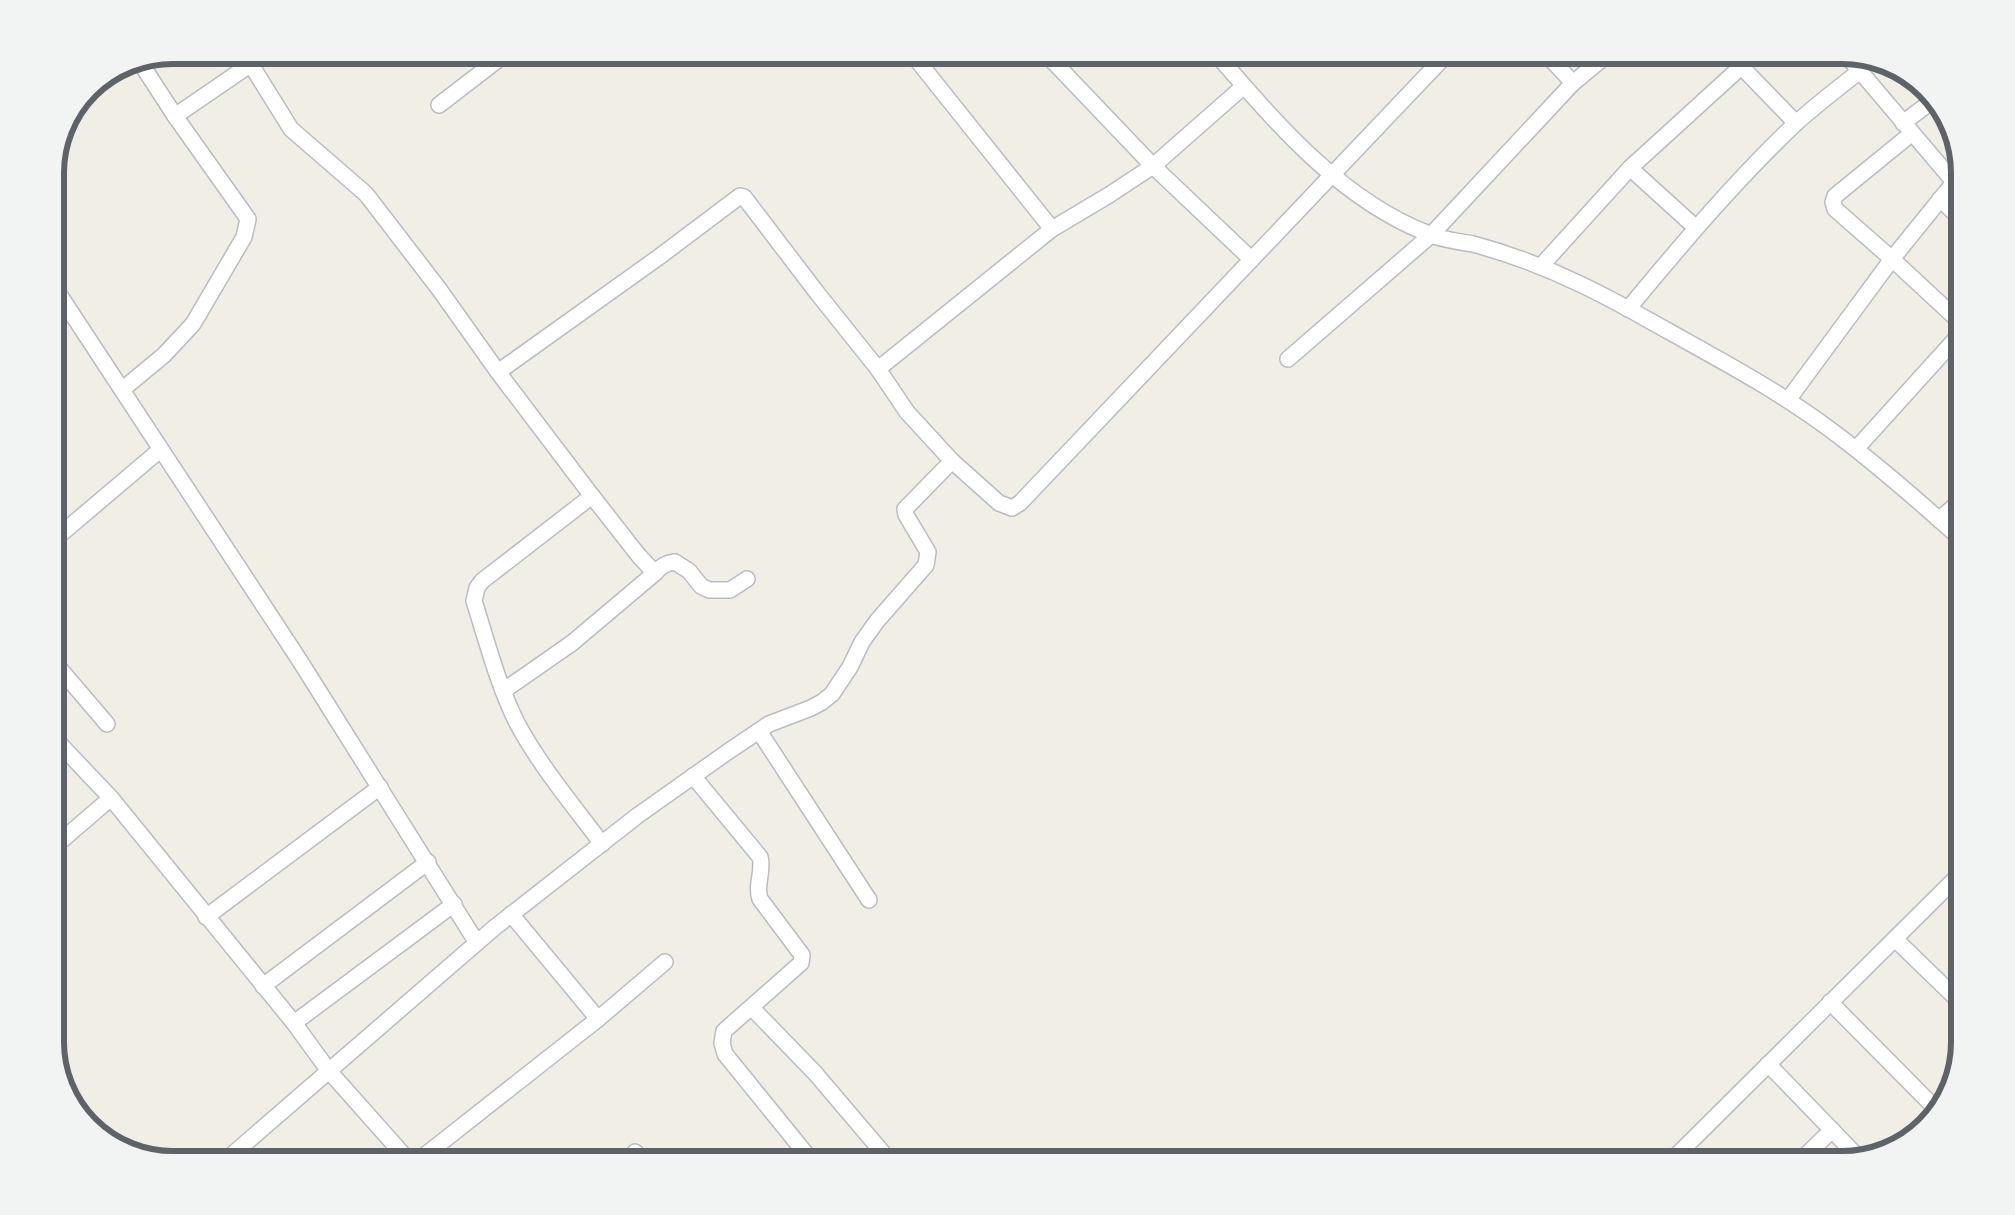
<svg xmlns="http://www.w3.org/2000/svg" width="2015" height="1215" font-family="Rubik,sans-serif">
<rect width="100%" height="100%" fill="#f1eee6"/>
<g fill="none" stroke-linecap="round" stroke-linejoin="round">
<defs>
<g id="minor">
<path d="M 245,55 L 291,129 L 366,194 L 439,289 L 498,372 L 592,496 L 639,556 L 655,573 C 661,566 666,563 675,562 L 689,571 L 701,586 L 709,590 L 730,590 L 747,579"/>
<polyline points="913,55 1052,229"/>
<polyline points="1047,55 1153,166 1251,259"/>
<path d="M 1217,55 C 1277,124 1341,200 1429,234 C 1442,240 1458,241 1473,244 C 1510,254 1547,268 1582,285 C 1612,299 1641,316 1670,332 C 1722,361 1776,390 1824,425 C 1872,460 1916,499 1960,538"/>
<polyline points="1547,55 1573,83"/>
<polyline points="1730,55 1796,123"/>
<polyline points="1848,57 1954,182"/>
<polyline points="439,105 504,55"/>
<polyline points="175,116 251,64"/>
<polyline points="1903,123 1932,101"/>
<polyline points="1911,134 1835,196 1833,202 1835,209 1892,259 1960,322"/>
<polyline points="1630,168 1695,227"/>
<polyline points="1940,199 1960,218"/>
<polyline points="1541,266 1630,168 1754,55"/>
<polyline points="55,288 300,661 477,943"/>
<path d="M 1628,309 C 1681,245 1735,181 1795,124 C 1816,105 1838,88 1860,71"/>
<polyline points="1288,359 1431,235 1573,83 1607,55"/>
<polyline points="878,369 1052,229 1109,195 1153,166 1244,86"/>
<polyline points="498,372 659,257 740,196 744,197 818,294 878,369 907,412 952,461 999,503 1012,508 1020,503 1446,55"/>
<polyline points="123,389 164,355 193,324 244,237 248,219 175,116 140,62"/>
<polyline points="1788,400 1892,259 1960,175"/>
<polyline points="1856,449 1960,334"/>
<path d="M 592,496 L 482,581 L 477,588 L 474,601 C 487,642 498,685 517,723 C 540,766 573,805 602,844"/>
<polyline points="1939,520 1960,501"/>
<polyline points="55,539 160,450"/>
<polyline points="55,663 107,724"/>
<polyline points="503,691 572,643 655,573"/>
<polyline points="759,731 869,900"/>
<polyline points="55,739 111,798 294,1023 329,1071 408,1160"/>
<path d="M 693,776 L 760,857 C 764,871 755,885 760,899 L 802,955 L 801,963 L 724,1031 L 722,1043 L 725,1054 L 811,1160"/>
<polyline points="55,846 111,798"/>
<polyline points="511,914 598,1019"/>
<polyline points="206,917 380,787"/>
<polyline points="1895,939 1960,1002"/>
<polyline points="263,986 428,862"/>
<polyline points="1830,1002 1936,1109"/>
<polyline points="752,1008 815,1073 889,1160"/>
<polyline points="294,1023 454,904"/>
<polyline points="1768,1064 1857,1156"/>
<polyline points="635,1152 642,1160"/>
<polyline points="226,1160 494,928 637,816 726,753 769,724 811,708 822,702 832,694 850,667 862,642 877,621 926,565 928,552 906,515 905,509 952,461"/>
<polyline points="419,1160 598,1019 665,962"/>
<polyline points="1672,1160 1960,874"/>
<polyline points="1801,1160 1832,1130"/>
</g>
</defs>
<use href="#minor" stroke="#b9bcc1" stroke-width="18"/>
<use href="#minor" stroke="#fff" stroke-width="15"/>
</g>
<path d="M0 0H2015V1215H0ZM173 64H1842A109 109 0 0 1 1951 173V1042A109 109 0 0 1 1842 1151H173A109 109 0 0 1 64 1042V173A109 109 0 0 1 173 64Z" fill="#f2f3f3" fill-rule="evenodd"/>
<path fill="none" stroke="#5d6368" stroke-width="6" d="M173 64H1842A109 109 0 0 1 1951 173V1042A109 109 0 0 1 1842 1151H173A109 109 0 0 1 64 1042V173A109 109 0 0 1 173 64Z"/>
</svg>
